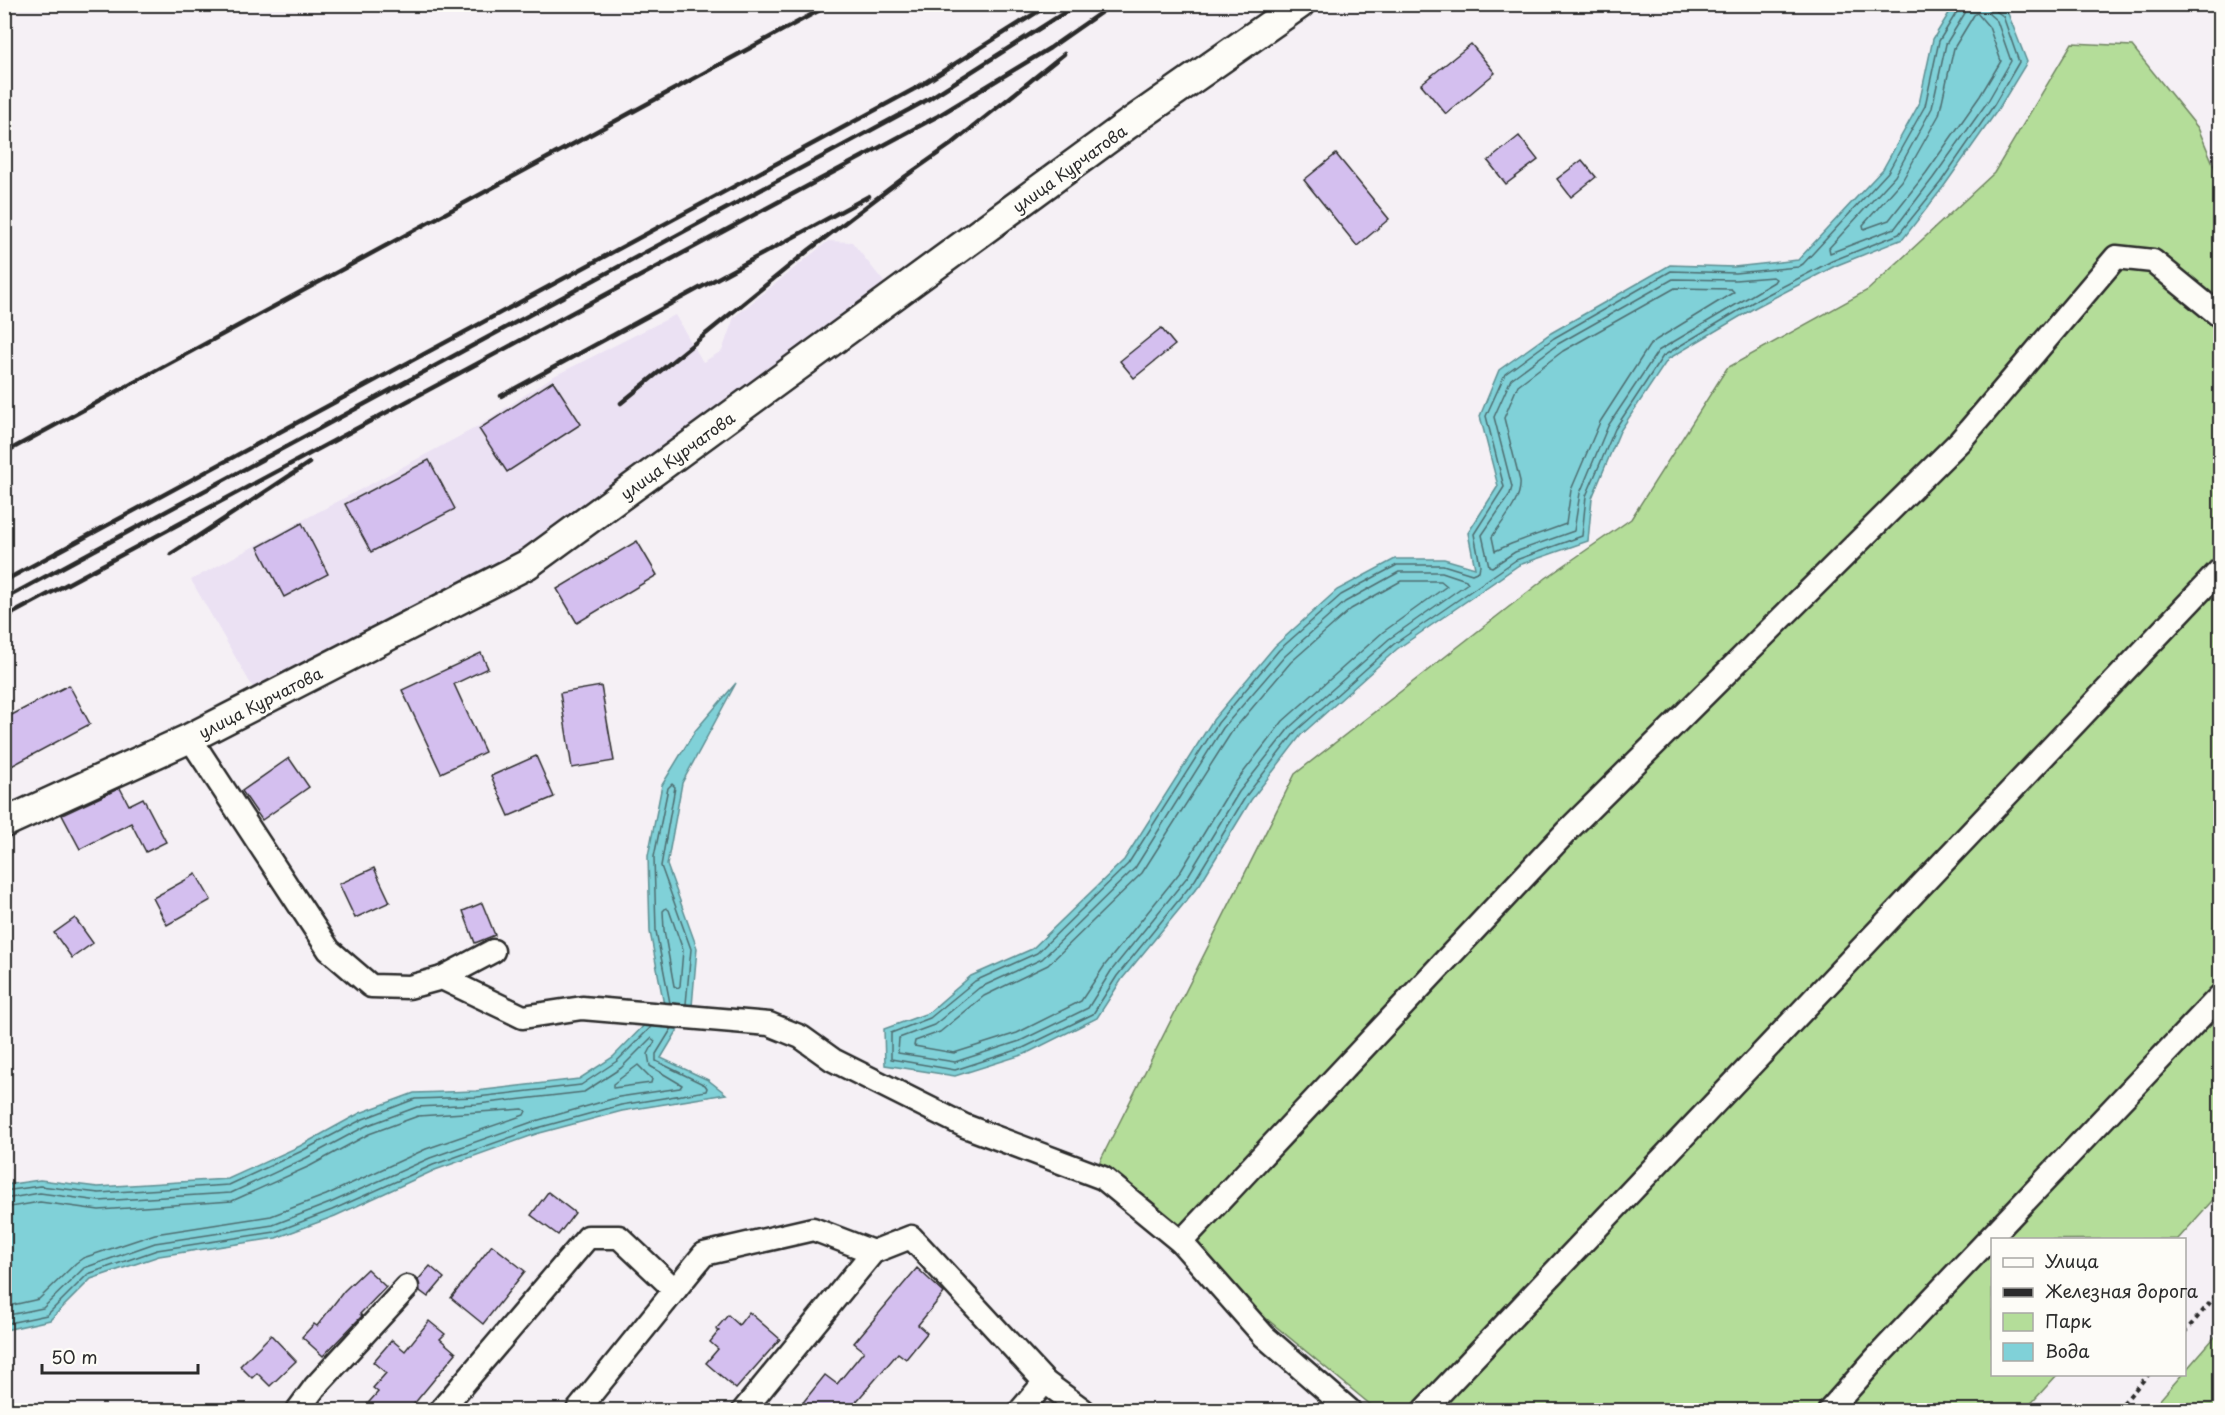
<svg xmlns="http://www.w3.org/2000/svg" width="2225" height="1415" font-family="'Playpen Sans',sans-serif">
<rect width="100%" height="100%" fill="#f5f0f5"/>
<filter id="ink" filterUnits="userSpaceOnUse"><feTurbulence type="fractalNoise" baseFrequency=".0167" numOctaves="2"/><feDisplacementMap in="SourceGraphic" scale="12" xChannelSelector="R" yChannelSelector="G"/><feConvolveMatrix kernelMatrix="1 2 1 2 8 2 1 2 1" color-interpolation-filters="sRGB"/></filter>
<g filter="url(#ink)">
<polygon fill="#ebe1f3" points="828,241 852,242 888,287 523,554 256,693 191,580 477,427 552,377 675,315 703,362 722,351 734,317"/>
<g fill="#b4dd99" stroke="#708462" stroke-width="1.5">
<polygon points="2072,43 2132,46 2198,128 2220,180 2220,1192 2178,1239 1992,1240 1992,1374 2057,1375 2025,1410 1377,1410 1093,1175 1295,774 1546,578 1631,519 1727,368 1868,290 1994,173"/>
<polygon points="2220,1331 2220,1410 2151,1410"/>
</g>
<g fill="#80d1d8" stroke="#5e8f93" stroke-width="1.5">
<polygon points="1954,5 1996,5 2007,11 2027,62 1999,108 1944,186 1903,239 1835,266 1756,307 1668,359 1620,431 1592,498 1588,541 1519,565 1397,649 1301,735 1251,800 1200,884 1122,979 1097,1018 1025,1054 955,1076 885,1065 884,1029 928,1013 971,976 1032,949 1124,860 1213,720 1275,646 1337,590 1395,559 1444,559 1475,568 1468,533 1498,486 1480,416 1499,370 1551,333 1670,265 1734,267 1798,260 1883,169 1919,104 1933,39"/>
<polygon points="736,683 682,783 667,865 697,948 692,1006 661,1058 708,1080 726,1094 622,1111 536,1134 435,1170 335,1216 276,1238 159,1256 91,1279 50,1320 5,1330 5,1185 40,1180 98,1187 228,1179 300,1146 360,1113 414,1093 476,1091 579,1079 613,1057 664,1005 650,932 648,856 662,785 695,731"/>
</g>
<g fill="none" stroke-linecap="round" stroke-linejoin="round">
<g stroke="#4d6d70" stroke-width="1.5">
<polyline points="1959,4 1958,10 1939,41 1925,106 1888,172 1803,264 1798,267 1735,273 1671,271 1554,338 1505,374 1486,416 1504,487 1474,534 1480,565 1479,571 1472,574 1443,565 1397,565 1341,595 1279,650 1218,723 1128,864 1037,953 975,981 930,1018 891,1033 891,1059 955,1070 1023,1048 1093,1014 1117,976 1195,880 1246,796 1296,731 1394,644 1516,560 1582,536 1586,496 1615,429 1663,356 1753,302 1832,261 1899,234 1940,183 1994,105 2019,62 2003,16 1996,11 1994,4"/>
<polyline points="1967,4 1965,13 1946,44 1932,108 1895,176 1829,248 1830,253 1895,228 1933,178 1988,101 2011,61 1997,21 1989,14 1987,4"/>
<polygon points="1977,13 1989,27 2001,61 1980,96 1926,173 1889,220 1864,229 1863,225 1902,181 1939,115 1954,48 1974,15"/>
<polygon points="1773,277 1776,279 1774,282 1658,351 1608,426 1580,493 1574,531 1515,552 1492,567 1489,566 1482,535 1510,494 1512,487 1494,417 1511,379 1558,344 1673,279 1735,280"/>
<path d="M 1675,288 L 1731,289 L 1734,292 L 1656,340 L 1649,346 L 1600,422 L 1571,490 L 1566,524 L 1511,544 L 1495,551 L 1492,537 C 1502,521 1522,501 1520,481 L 1504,418 L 1518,385 L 1563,351 Z"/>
<polygon points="1399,572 1442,572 1466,580 1468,583 1389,639 1290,727 1239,792 1188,876 1111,971 1088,1008 1020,1041 955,1062 898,1053 899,1038 934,1025 979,988 1042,959 1135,868 1223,728 1285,656 1345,602"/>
<polygon points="1401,581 1441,581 1447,586 1383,632 1283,721 1232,787 1181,871 1105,965 1081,1001 1017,1033 954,1053 914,1046 915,1041 940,1032 984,996 1048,965 1142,873 1231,733 1291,662 1351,609"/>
<polygon points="666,908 669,910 683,950 680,986 678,988 674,986 664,930 663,911"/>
<polyline points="670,1003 656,931 654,857 668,788 672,784 675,787 661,866 691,949 686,1004"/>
<polygon points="638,1065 652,1079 651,1083 613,1088 613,1084"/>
<polyline points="4,1191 40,1186 99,1193 229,1185 302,1151 363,1119 415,1099 477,1097 581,1085 617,1061 651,1027"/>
<polyline points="4,1199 40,1193 99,1201 231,1193 306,1158 366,1126 417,1107 478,1104 584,1092 621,1068 651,1038 655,1041 648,1054 650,1066 682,1085 680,1088 619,1097 532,1122 430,1158 330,1203 273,1225 155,1243 84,1268 43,1308 4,1316"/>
<polyline points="4,1208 40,1202 99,1210 232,1201 310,1166 369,1134 418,1116 523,1109 526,1111 524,1115 426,1149 326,1195 271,1216 155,1234 83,1258 76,1263 39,1299 4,1307"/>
<polyline points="4,1324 47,1315 88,1274 157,1250 275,1232 332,1210 433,1165 534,1129 621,1105 706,1091 707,1088 705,1085 656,1061 656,1054 672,1028"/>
</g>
</g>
<g fill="#d4bfef" stroke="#2b2b2b" stroke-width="1.5">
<polygon points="1471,44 1495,73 1446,114 1421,84"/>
<polygon points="1519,136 1538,160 1506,184 1488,161"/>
<polygon points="1336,154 1389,219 1357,246 1304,180"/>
<polygon points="1582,160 1596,177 1571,197 1557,179"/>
<polygon points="1161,328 1175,345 1134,378 1120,361"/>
<polygon points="553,381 581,424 507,472 479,429"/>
<polygon points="429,460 455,509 371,552 345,504"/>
<polygon points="302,523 328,574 284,597 258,547"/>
<polygon points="637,541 657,575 577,623 557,589"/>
<polygon points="481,653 488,668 454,684 485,752 441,773 402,690"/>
<polygon points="69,685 90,724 4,770 4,719"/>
<polygon points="601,686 614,761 572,768 560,693"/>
<polygon points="536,756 554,797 509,816 491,776"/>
<polygon points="289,758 309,787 262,820 242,791"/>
<polygon points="120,788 129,805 143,798 166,842 146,852 131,823 80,849 62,815"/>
<polygon points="374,868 390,902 355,918 339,884"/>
<polygon points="196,874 211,900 167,925 153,898"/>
<polygon points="482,903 495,935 475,943 463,911"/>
<polygon points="75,918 93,943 72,958 54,933"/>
<polygon points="548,1192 575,1213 558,1235 531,1215"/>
<polygon points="492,1245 525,1271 483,1324 451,1298"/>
<polygon points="430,1266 444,1278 428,1297 420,1291 418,1280"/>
<polygon points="917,1268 944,1293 918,1325 927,1333 906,1359 898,1353 849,1410 797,1410 825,1375 837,1384 864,1351 854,1343"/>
<polygon points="367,1269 386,1287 360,1314 362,1316 360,1318 323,1356 302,1337 314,1324 317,1326 344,1291"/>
<polygon points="749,1312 780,1339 736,1389 706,1363 718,1349 710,1342 719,1331 716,1329 728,1315 739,1325"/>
<polygon points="429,1321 445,1334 440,1339 456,1353 409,1410 362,1410 378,1392 373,1388 386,1373 373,1362 392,1340 405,1351"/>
<polygon points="271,1335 296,1361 270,1386 257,1373 252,1378 240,1366"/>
</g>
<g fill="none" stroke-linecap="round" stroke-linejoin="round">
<defs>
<g id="minor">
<polyline points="190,738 329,950 371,986 409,987 442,978 493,951"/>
<polyline points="442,978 523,1017 582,1008 769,1024 801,1037 833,1060 965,1126 1103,1178 1181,1242 1264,1336 1349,1410"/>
<polyline points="1181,1242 1567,831 1960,441 2116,257 2153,261 2220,316"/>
<polyline points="298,1410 315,1387 407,1287"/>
<polyline points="441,1410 588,1237 619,1237 675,1290"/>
<polyline points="578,1410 704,1254 813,1229 873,1252"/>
<polyline points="744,1410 873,1252 911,1237 1045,1382 1083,1410"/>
<polyline points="1021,1410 1045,1382"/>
<polyline points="1424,1410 2220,570"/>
<polyline points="1830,1410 1877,1357 2220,996"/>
</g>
<polyline id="tertiary" points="4,823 190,738 528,564 1127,125 1300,4"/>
</defs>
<use href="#minor" stroke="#2b2b2b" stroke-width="27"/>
<use href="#tertiary" stroke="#2b2b2b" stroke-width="33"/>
<g stroke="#2b2b2b" stroke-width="4" stroke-dasharray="4.5 4.5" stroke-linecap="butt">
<polyline points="2184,1333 2220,1291"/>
<polyline points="2117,1410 2149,1374"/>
</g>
<use href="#minor" stroke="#fdfcf7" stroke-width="22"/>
<use href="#tertiary" stroke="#fdfcf7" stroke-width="28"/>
<g stroke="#2b2b2b" stroke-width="4.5">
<polyline points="501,396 869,196"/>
<polyline points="621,403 809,250 906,176 953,143 1064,54"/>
<polyline points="4,453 831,4"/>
<polyline points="171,554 309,463"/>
<polyline points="4,581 918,87 1050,4"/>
<polyline points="4,599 927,100 1078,4"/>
<polyline points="4,618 938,116 1050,48 1113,4"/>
</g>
</g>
</g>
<g text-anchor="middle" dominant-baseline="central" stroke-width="5" stroke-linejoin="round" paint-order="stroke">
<g font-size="16" fill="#2b2b2b" stroke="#fdfcf7">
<text transform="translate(1069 168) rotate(-36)">улица Курчатова</text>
<text transform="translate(677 455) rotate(-36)">улица Курчатова</text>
<text transform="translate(260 702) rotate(-27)">улица Курчатова</text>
</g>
</g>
<rect width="2225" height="1415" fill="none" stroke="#fdfcf7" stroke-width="24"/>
<rect x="12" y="12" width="2201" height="1391" fill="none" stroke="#2b2b2b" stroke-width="2" filter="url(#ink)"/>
<rect x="1991" y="1238" width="195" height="138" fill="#fdfcf7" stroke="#a9a8a5" stroke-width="1.5"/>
<rect x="2003" y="1258" width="30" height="9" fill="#fdfcf7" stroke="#a9a8a5" stroke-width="1.5"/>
<text x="2045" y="1268" font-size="18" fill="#2b2b2b">Улица</text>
<rect x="2003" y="1288" width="30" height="9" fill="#2b2b2b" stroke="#a9a8a5" stroke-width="1.5"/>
<text x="2045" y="1298" font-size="18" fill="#2b2b2b">Железная дорога</text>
<rect x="2003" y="1313" width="30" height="18" fill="#b4dd99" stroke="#a9a8a5" stroke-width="1.5"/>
<text x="2045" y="1328" font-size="18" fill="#2b2b2b">Парк</text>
<rect x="2003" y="1343" width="30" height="18" fill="#80d1d8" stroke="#a9a8a5" stroke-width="1.5"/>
<text x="2045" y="1358" font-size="18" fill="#2b2b2b">Вода</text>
<path d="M42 1364v9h156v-9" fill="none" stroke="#2b2b2b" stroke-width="3"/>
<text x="51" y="1364" font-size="18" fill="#2b2b2b" stroke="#fdfcf7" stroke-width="4.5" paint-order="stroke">50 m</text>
</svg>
